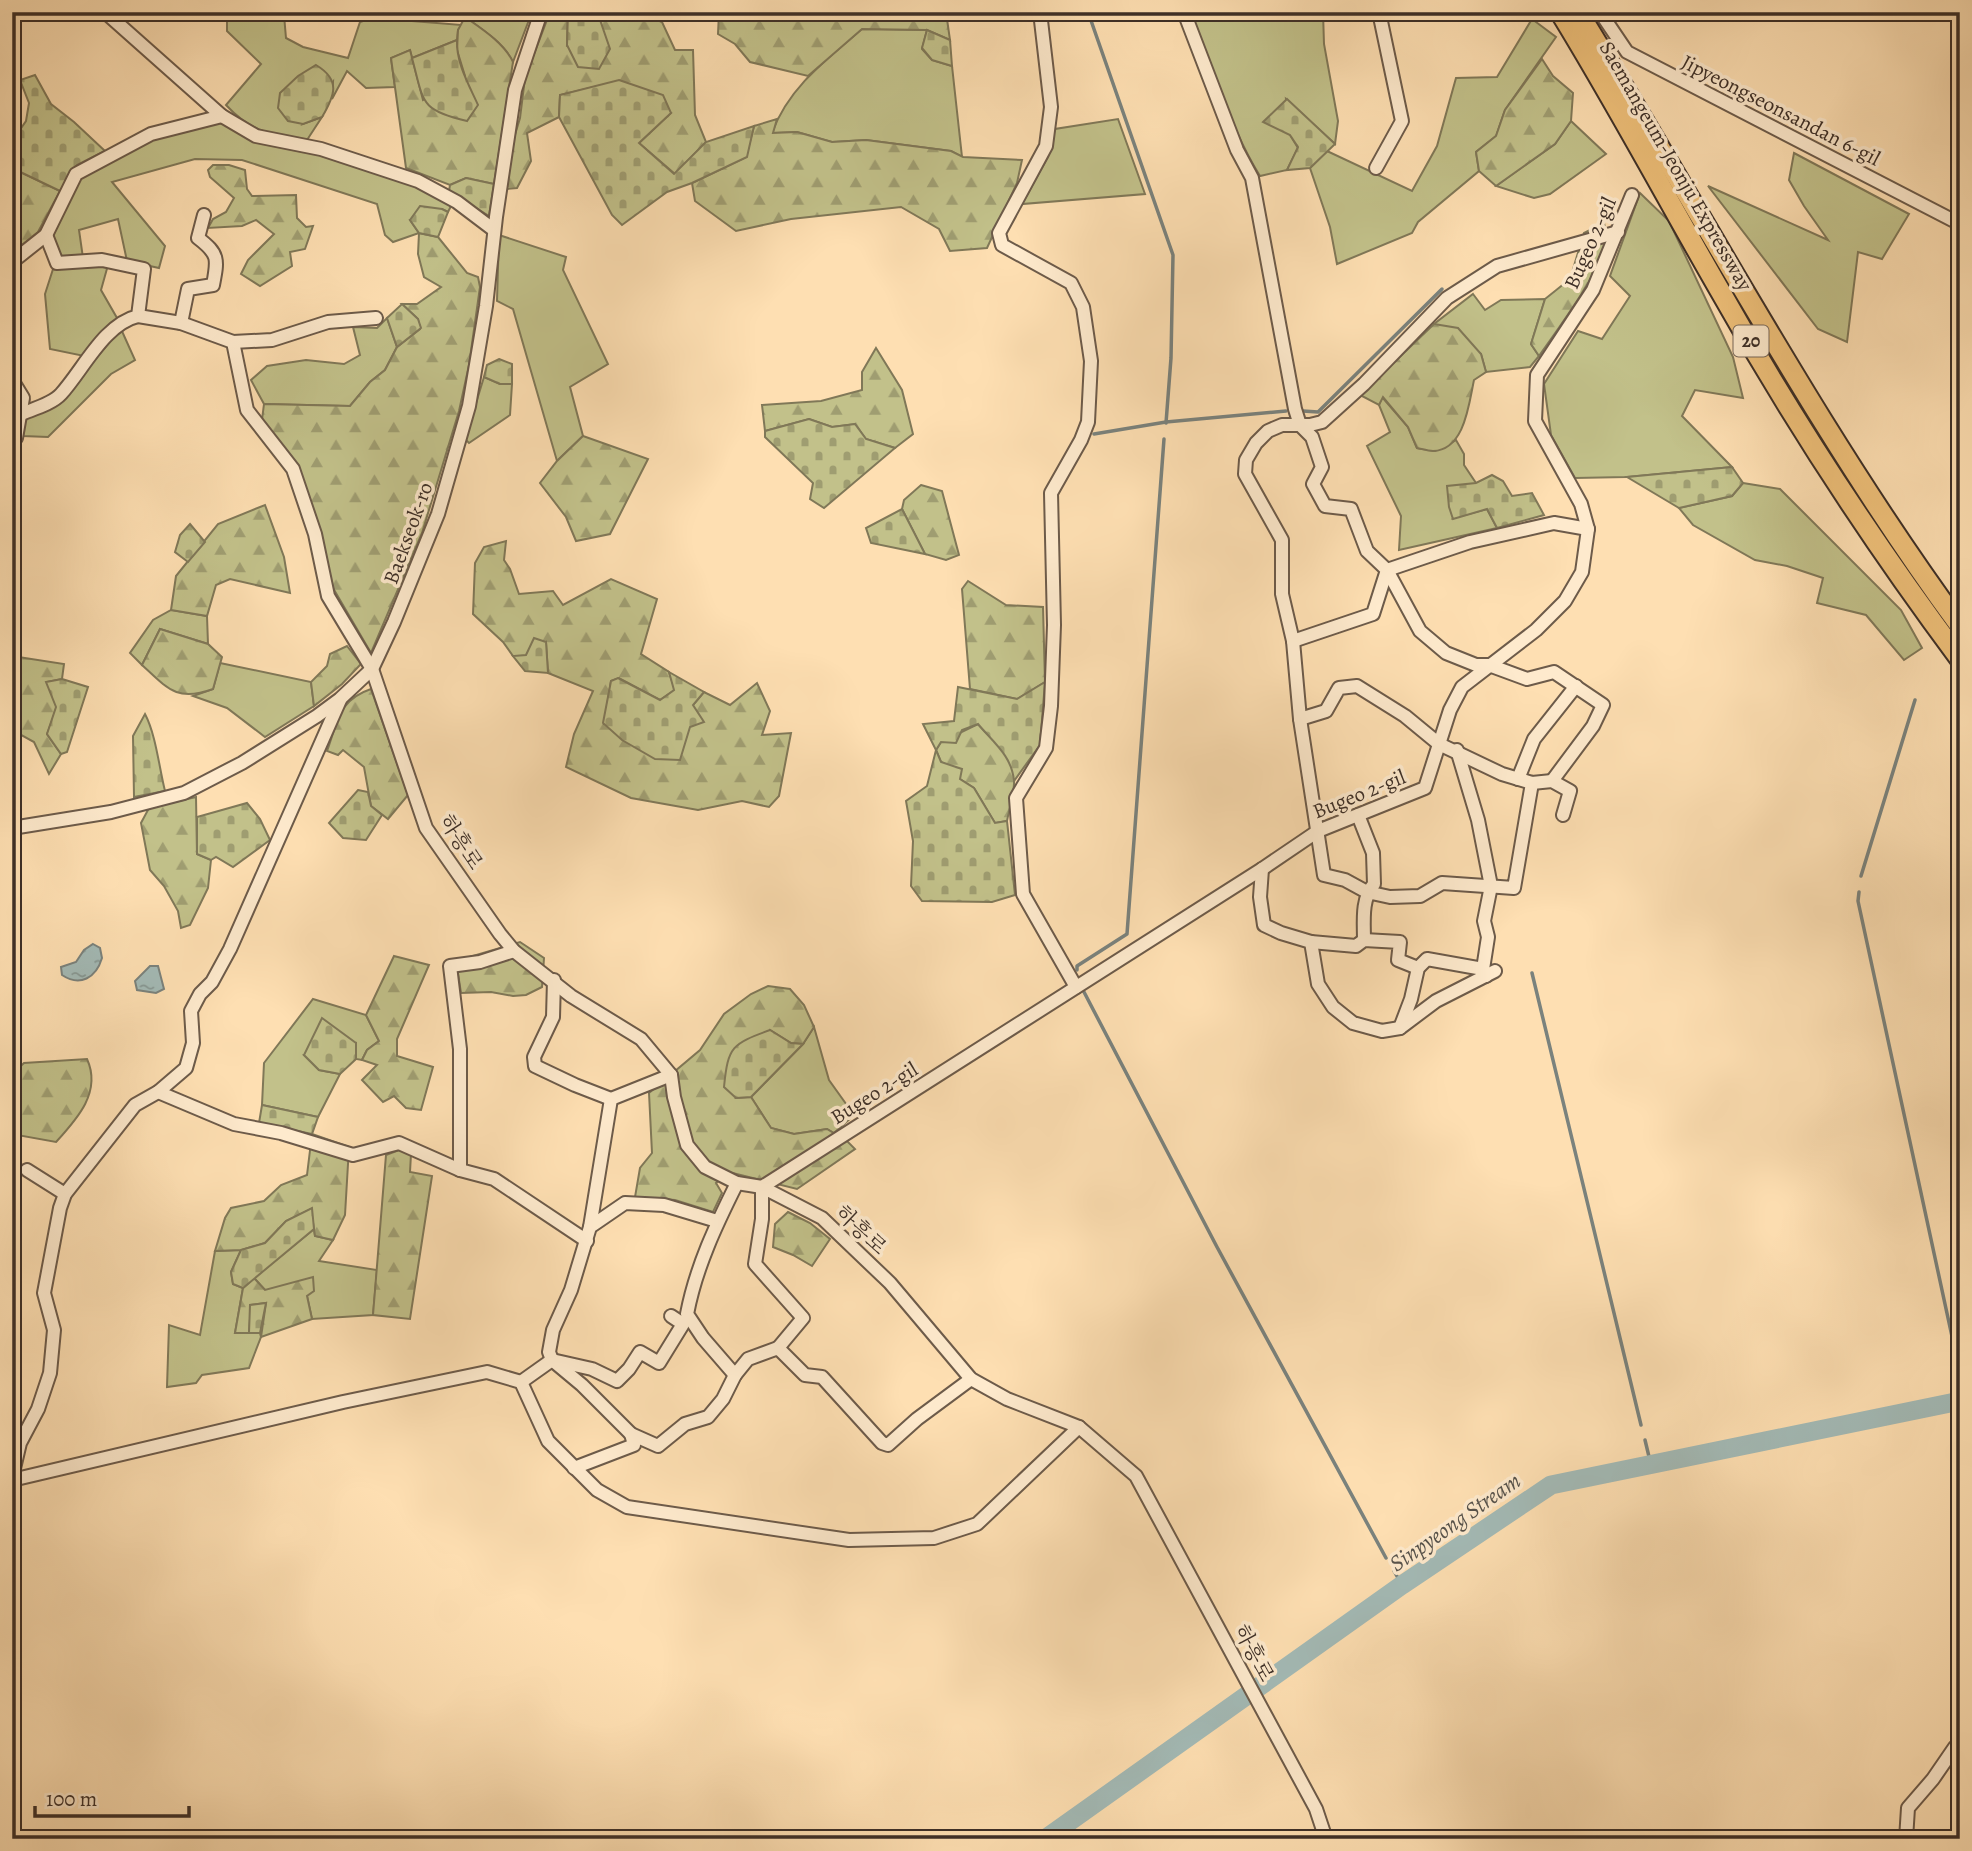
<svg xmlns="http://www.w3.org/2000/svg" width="1972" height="1851" font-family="Alegreya,'Noto Serif KR',serif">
<defs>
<pattern id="forest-firs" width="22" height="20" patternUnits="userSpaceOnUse" patternTransform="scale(1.75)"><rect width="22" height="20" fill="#c2c18a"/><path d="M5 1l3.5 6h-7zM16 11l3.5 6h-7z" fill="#9f9d71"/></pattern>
<pattern id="cemetery-stones" width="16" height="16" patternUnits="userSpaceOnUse" patternTransform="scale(1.75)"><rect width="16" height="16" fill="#c2c18a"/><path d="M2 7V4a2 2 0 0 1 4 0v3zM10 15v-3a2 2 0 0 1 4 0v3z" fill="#9f9d71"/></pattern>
<pattern id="water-ripples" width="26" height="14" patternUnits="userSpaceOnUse" patternTransform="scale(1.75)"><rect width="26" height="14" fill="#a3bab6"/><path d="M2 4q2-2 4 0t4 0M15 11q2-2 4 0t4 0" fill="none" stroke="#869894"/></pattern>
</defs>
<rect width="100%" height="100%" fill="#fedfb2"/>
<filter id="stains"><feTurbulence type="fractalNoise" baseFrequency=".00286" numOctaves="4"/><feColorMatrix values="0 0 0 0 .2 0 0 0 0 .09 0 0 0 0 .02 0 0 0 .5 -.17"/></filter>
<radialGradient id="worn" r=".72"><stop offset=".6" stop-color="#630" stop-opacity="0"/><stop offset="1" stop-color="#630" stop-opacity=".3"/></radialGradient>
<g fill="#c2c18a" stroke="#807858" stroke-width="2">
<path d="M 227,12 L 275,12 L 284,15 L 286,38 L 303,47 L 348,58 L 360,22 L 388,13 L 412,21 L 462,25 L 458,30 L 457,40 L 412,58 L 410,50 L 391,58 L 395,87 L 366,88 L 347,71 L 332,99 L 333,82 L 303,124 L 322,117 L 307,140 C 270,133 253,134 226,105 L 261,64 L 227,31 Z"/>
<path d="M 466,12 L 532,12 L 513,62 C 504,43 482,29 465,17 Z"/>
<path d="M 1186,12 L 1323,12 L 1324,44 L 1338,121 L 1335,144 L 1286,99 L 1290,135 L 1298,148 L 1287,170 L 1260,176 C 1228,125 1214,65 1186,12 Z"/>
<polygon points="1532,19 1556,37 1505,110 1496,136 1476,152 1479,171 1418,222 1412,233 1337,264 1330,227 1310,168 1327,151 1412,191 1437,146 1456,78 1497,77"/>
<path d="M 862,29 L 927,30 L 922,49 L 932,60 L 952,66 L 962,157 L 951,151 L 866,140 L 832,142 L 797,132 L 772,133 C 788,88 827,59 862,29 Z"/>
<polygon points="1118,119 1145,194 1022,204 1048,157 1055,129"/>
<polygon points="222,120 428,190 451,206 448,212 442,209 410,220 419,233 393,242 385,235 377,204 242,160 195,159 112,182 165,246 159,268 127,261 118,219 79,230 83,258 60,260 51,235 81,175 144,142"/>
<polygon points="1571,121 1606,154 1550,194 1534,198 1496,186 1555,144"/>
<polygon points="1794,153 1909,214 1882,259 1858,252 1847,342 1818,329 1708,186 1828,240 1804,206 1789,180"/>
<polygon points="1640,193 1669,221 1733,357 1743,398 1695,390 1682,416 1732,467 1627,477 1575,478 1551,435 1544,384 1578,331 1602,339 1630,296 1610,276"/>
<polygon points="499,235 566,257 563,270 608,364 570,387 583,436 557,461 513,309 497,301"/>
<polygon points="108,265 101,290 117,318 84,356 50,349 45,294 54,266"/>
<polygon points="1473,294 1485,310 1501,300 1545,299 1531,344 1539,356 1530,367 1486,372 1481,354 1434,324"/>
<polygon points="387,318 397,347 385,370 370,382 350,406 264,404 251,380 267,366 306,360 344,364 360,355 353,327 377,328"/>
<polygon points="121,329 135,360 111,374 48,437 23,436 25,420 67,392"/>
<polygon points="484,377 500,384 512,384 510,415 469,443 465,439"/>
<polygon points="1382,397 1408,427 1417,448 1435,451 1456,440 1464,454 1464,465 1476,483 1453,518 1487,509 1497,528 1399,550 1401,516 1367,446 1390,432 1379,405"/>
<polygon points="1743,483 1780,489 1901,610 1922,648 1904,660 1866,615 1817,603 1823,578 1787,566 1755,560 1693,525 1679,508 1732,496"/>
<polygon points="171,610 207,616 208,644 160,629 142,665 130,653 153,620"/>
<polygon points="220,663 311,682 314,706 265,737 227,708 193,696 213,689"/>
<polygon points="313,999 366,1015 379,1041 367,1050 362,1060 356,1059 356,1043 304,1055 319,1070 340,1074 318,1117 262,1105 264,1063"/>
<polygon points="814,1027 829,1080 854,1115 834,1133 827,1129 794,1134 771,1128 751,1097 803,1044"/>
<polygon points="314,1229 315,1236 333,1240 319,1261 377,1270 373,1315 312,1319 307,1296 265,1290 254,1278"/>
<polygon points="241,1250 231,1272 233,1284 243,1288 235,1333 260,1333 261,1337 249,1368 202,1375 196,1383 167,1387 169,1325 200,1335 215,1251"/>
</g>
<g fill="url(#forest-firs)" stroke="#807858" stroke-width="2">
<polygon points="550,12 568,12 567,45 599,18 595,12 645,12 644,15 662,22 675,50 693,50 695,115 706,142 675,174 639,143 671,113 619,81 560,95 559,117 527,133 531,161 517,188 506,189 514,138 520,118 525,78"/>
<polygon points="719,12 946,12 950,40 927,30 862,29 808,76 750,62 735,44 718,34"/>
<path d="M 465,17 C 482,29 504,43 513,62 L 494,184 L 466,178 L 450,185 L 406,168 L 391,58 L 410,50 L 423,100 L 465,76 L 457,50 L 458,30 Z"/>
<polygon points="1542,59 1553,76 1573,93 1571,121 1555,144 1496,186 1479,171 1476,152 1496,136 1505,110"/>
<polygon points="777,119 773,133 797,132 832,142 866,140 951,151 963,157 1022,160 1017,183 987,248 950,251 939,229 901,207 791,219 736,231 695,201 692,183 746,157 754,126"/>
<polygon points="213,165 229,165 245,170 247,189 252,196 296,195 297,218 306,227 313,226 305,249 290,252 292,266 260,286 241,274 248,260 274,234 256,220 242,226 208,228 213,219 226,212 234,198 210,177 208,170"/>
<polygon points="12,168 60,191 38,232 12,253"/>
<path d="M 1604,223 C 1605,228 1607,234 1607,240 C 1606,264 1555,333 1539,356 L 1531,344 L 1545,299 L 1570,279 L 1584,233 Z"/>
<polygon points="419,233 438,237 467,273 478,277 480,287 469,365 459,411 422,533 371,653 333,588 298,466 262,420 264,404 350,406 370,382 385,370 397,347 420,329 418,319 402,304 417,304 441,287 424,277 418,254"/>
<path d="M 1434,324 L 1458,328 L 1481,354 L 1486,372 L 1474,380 C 1469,403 1465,450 1433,451 C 1428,451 1422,449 1417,448 L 1408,427 L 1383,397 L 1379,405 L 1360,395 Z"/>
<polygon points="876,348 902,390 913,434 895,448 866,439 855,424 832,427 809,419 765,431 762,405 821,401 862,390 862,372"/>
<polygon points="583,436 648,459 610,534 576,541 566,517 540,483 557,461"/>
<polygon points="921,485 942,491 959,555 946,560 925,554 902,509 904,500"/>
<polygon points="265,505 284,557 290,593 230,579 216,585 207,616 171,610 176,576 218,524"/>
<polygon points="506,541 504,560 510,569 519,594 553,591 563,605 611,579 657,599 641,654 669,672 675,690 660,700 619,678 611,681 604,724 693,705 704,692 730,705 757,683 770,711 762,735 791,733 779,796 769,807 742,801 698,810 631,798 566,767 574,734 593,691 548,673 546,642 526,656 513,656 503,642 473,614 475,563 484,547"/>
<polygon points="968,581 1006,605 1043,607 1045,682 1017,699 970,689 962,589"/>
<path d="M 160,629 L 208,644 L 222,657 L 213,689 C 177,702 168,689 142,665 Z"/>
<polygon points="347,646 361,664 342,684 314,706 311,682 327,666 330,654"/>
<polygon points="12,656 64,664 62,679 47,682 57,707 47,734 61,754 49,774 34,742 12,730"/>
<path d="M 371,689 L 408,795 L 388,819 L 371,806 L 364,767 L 343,750 L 338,755 L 327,751 C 338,721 338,700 371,689 Z"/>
<path d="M 978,724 C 989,737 1006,750 1012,766 C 1018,782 1010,805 1007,821 L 995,823 L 974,788 L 960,779 L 952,767 L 941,762 L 936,750 L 941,742 Z"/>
<polygon points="196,797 197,854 211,860 208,888 190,925 181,928 178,911 164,886 150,870 141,823 149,808"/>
<polygon points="520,942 544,958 542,987 526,995 513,996 491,992 461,993 456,961"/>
<polygon points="394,956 429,965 397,1039 397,1056 433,1067 421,1110 406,1108 394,1096 383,1102 362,1080 377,1065 362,1060 367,1050 379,1041 366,1015"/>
<polygon points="768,986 790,989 804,1005 814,1027 803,1044 791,1043 770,1030 736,1098 751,1097 771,1128 794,1134 827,1129 848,1142 855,1149 797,1189 729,1172 716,1183 722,1193 713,1212 675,1200 635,1197 640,1168 652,1153 649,1093 700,1050 724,1014 751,994"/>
<path d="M 87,1059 C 102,1092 77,1119 56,1142 L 17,1135 L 12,1105 L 12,1074 L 24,1063 Z"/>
<polygon points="312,1134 349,1147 345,1215 333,1240 315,1236 311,1209 286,1221 265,1243 241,1250 215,1251 225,1218 231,1208 264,1201 281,1185 307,1175"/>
<polygon points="399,1150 411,1154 410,1172 432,1176 410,1319 373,1315 386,1155"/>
<polygon points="788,1212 810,1223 830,1239 812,1266 793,1255 773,1247 775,1224"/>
<polygon points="313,1277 314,1291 307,1296 312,1319 261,1337 266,1303 251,1305 249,1333 235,1333 243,1288 254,1278 265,1290"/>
</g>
<g fill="url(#cemetery-stones)" stroke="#807858" stroke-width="2">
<polygon points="568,12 595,12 599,17 610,49 599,69 578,67 567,45"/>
<polygon points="927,30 950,40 952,66 932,60 922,48"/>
<path d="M 457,40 C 456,63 469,85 478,105 L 467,121 C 419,110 424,102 412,58 Z"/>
<path d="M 316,65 C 341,80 335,95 322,117 L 303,124 L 288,121 L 278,108 L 280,93 L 298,76 Z"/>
<polygon points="35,75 51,104 74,122 105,151 77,165 60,191 12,168 12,141 26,121 29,103 20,80"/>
<polygon points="619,80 663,95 671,113 639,143 674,174 706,142 754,126 747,157 692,183 667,192 622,225 612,215 559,117 560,95"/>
<polygon points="1287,99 1335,144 1310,168 1287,170 1298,147 1290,135 1263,122"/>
<polygon points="466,178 494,184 489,216 449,191 450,185"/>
<polygon points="420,206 442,209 448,212 438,237 419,233 410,220"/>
<polygon points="402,304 418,319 421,328 397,347 387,318"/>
<polygon points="499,359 512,364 512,384 500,384 484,377 487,365"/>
<polygon points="809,419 832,427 855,424 866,439 895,448 824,508 810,499 813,483 765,437 765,431"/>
<polygon points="1732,467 1743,483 1732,496 1679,508 1627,477"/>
<polygon points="1492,475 1503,481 1512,496 1532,493 1544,515 1497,528 1487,509 1453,519 1449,507 1447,486 1476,483"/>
<polygon points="902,509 925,554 871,543 866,528"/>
<polygon points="190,524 205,542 188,562 175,552 180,535"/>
<polygon points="534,638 546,642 548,673 525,671 513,656 526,655"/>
<polygon points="669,672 704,692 693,705 704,722 690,727 680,760 655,759 622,740 603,723 611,681 618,678 660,700 674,690"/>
<polygon points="62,679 88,687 67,752 61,754 47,734 56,707 46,682"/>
<path d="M 1045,682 L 1040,745 L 1014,781 C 1012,756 993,742 978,724 L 962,730 L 956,743 L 941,742 L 936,750 L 941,762 L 962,769 L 960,779 L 974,788 L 995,823 L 1007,821 L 1015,895 L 992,902 L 922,901 L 911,886 L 913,841 L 906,801 L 927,786 L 936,750 L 923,724 L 954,721 L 958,687 L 1017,699 Z"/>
<path d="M 145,714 C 156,735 159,767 165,791 L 134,797 L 133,736 Z"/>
<polygon points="358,790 368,792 371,806 382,815 366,840 343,838 329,823"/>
<polygon points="247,803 260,819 270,840 233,867 216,857 211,860 197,854 197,817"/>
<polygon points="322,1018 356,1043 356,1059 340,1074 319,1070 304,1055"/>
<path d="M 770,1030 L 791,1043 L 803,1044 L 751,1097 L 736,1098 L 724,1087 C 728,1046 732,1044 770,1030 Z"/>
<polygon points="262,1105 318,1117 312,1134 259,1123"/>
<polygon points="312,1208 314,1229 243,1288 233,1284 231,1272 241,1250 265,1243 286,1221"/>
<polygon points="266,1303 260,1333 249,1333 250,1305"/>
</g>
<g fill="url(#water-ripples)" stroke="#7a827d" stroke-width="2">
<path d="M 93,944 L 100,948 L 102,958 C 96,978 80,987 62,975 L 61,967 L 76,962 L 84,950 Z"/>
<polygon points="150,966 158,966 164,989 156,993 137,990 135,981"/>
</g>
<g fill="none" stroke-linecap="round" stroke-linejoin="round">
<g stroke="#7a827d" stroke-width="3.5">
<polyline points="1088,12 1173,255 1171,358 1166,423"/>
<polyline points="1303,411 1318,412 1442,289"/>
<polyline points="1094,434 1166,422 1286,411"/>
<polyline points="1861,876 1915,700"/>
<polyline points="1859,892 1858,901 1956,1355"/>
<polyline points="1077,970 1077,966 1127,934 1164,439"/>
<polyline points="1532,973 1641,1425"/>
<polyline points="1084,992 1217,1247 1386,1558"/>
<polyline points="1957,1358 1960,1357"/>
<polyline points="1959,1370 1960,1374"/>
<polyline points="1645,1440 1651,1465"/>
<polyline points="1394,1571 1402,1585"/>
</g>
<polyline stroke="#a3bab6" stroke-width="19" points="1045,1839 1402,1585 1551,1485 1960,1401"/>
<defs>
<g id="minor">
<polyline points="105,12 222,116 256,136 321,149 418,181 457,202 494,230"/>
<polyline points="1040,12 1051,107 1046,146 999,233 1002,245 1071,283 1083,307 1091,361 1088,422 1081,440 1051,493 1054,625 1051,706 1046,748 1016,798 1023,894 1076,987"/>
<polyline points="1184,12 1237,150 1252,178 1295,409 1300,425 1312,437 1322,467 1313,484 1325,506 1351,509 1367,551 1387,570 1373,614 1293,641"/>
<polyline points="1600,12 1627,52 1960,224"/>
<polyline points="1376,168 1402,121 1379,12"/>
<polyline points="12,262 46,235 76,174 151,134 222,116"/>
<polyline points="138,316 181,323 233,342 247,410 293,469 315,534 328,596 372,669 426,828 500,934 514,951 571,996 641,1039 671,1075 674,1097 687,1145 705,1167 737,1183 762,1187 822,1218 890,1283 971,1379 1007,1399 1079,1427 1136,1476 1316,1809 1326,1839"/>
<path d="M 181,323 L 188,289 L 213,285 C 218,259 219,254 198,238 L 204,215"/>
<polyline points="233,342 272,340 328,322 376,318"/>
<polyline points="12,380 23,398 16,438"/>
<path d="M 21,414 C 33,409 52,404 61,394 C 83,370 104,324 138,316 L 144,269 L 102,260 L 57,263 L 46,235"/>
<polyline points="1300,719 1326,711 1339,688 1357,686 1405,716 1439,744 1502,774 1532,783 1552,781 1570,791 1563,815"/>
<polyline points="1457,750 1478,820 1491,886 1484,921 1488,937 1483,969 1486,976"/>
<polyline points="1518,779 1534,739 1576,686"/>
<polyline points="1552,781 1593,726 1603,705 1554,672 1527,679 1489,665 1476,665 1446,653 1420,631 1387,570 1470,542 1554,523 1588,529"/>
<polyline points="1532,783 1514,888 1442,883 1420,896 1390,897 1367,892 1345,880 1324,875 1300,719 1293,641 1282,594 1282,540 1245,474 1246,460 1256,443 1268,431 1282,425 1310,425 1322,422 1364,384 1447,298 1497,266 1618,232"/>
<path d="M 1358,815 L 1373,853 L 1374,884 C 1361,899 1364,922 1364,940"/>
<polyline points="12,828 111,812 184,793 242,763 317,716 340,699 372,669 394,622 438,514 469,406 486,306 496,217 515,90 541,12"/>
<polyline points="1262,869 1260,897 1264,925 1281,933 1311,942 1318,984 1333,1007 1353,1023 1382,1031 1400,1028 1436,1001 1495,971"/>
<polyline points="1311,942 1356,946 1364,940 1400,942 1398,960 1418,968"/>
<polyline points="514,951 480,962 450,966 460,1049 460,1170 494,1179 587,1241"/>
<polyline points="554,980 553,1017 534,1057 535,1066 575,1085 611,1099"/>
<polyline points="1400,1028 1411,999 1418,968 1427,959 1483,969"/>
<polyline points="158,1092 234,1124 281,1133 353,1155 399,1143 460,1170"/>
<polyline points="27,1170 65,1194"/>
<polyline points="590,1227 611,1099 671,1075"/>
<polyline points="778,1348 803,1318 755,1264 762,1219 762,1187 1262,869 1318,831 1425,788 1450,710 1462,687 1536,630 1565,601 1582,572 1588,529 1581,504 1535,421 1537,375 1593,290 1632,195"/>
<path d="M 735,1375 L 703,1338 L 687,1314 C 696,1267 716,1225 737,1183"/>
<polyline points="521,1382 552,1360 592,1369 617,1381 629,1369 640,1352 659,1363 683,1324 671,1316"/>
<polyline points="631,1434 582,1385 552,1360 549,1352 553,1330 571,1290 590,1227 625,1203 664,1205 717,1221"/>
<polyline points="574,1468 634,1445 631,1434 658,1446 685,1424 708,1417 723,1399 735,1375 748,1359 778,1348 805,1375 822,1377 882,1443 888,1445 917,1419 971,1379"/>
<polyline points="12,1477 20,1443 38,1409 50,1373 54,1330 44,1293 60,1208 65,1194 135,1105 158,1092 186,1068 193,1043 191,1011 200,994 212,982 230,949 340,700"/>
<polyline points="12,1480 343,1402 487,1372 521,1382 548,1441 597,1490 627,1507 849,1540 934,1538 977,1524 1079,1427"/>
<polyline points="1906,1839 1908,1808 1933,1779 1955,1747 1960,1744"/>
</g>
<g id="highway">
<path d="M 1560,12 C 1616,103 1666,197 1719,289 C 1791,417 1872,541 1960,659"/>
<path d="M 1578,12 C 1705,217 1817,431 1960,626"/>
</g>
</defs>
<use href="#minor" stroke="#6d5b4a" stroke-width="16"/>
<use href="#highway" stroke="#3d2f27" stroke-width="23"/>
<use href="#minor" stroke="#feeacd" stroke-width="12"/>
<use href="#highway" stroke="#efc079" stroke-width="19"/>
</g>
<g text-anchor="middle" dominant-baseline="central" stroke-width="7" stroke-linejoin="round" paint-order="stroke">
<rect fill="#feeacd" stroke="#776759" stroke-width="2" x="1733.5" y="325.5" width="35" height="31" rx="5"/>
<g font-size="19" font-weight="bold" fill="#3d2f27">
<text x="1751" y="341">20</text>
</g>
<g font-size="21" fill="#3d2f27" stroke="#feeacd">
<text transform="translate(1781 110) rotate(27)">Jipyeongseonsandan 6-gil</text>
<text transform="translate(1676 166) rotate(60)">Saemangeum-Jeonju Expressway</text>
<text transform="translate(1590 243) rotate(-66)">Bugeo 2-gil</text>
<text transform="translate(408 533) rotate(-70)">Baekseok-ro</text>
<text transform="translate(1359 794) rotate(-22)">Bugeo 2-gil</text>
<text transform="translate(461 842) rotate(57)">하흥로</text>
<text transform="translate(874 1093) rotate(-32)">Bugeo 2-gil</text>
<text transform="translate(861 1230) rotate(43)">하흥로</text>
<text transform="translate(1254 1653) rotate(62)">하흥로</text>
</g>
<g font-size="23" font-style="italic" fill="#56524b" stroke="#feeacd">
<text transform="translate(1455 1522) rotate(-35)">Sinpyeong Stream</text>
</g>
</g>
<rect width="1972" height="1851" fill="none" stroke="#fedfb2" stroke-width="42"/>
<rect x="14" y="14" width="1944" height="1823" fill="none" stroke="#3d2f27" stroke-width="3.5"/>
<rect x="21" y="21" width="1930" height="1809" fill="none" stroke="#3d2f27" stroke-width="2"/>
<path d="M35 1806v10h154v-10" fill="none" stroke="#3d2f27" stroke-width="3.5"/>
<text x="46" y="1806" font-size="21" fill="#3d2f27" stroke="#feeacd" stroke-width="5" paint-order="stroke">100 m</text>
<rect width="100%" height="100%" filter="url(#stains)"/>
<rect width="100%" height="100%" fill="url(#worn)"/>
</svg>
